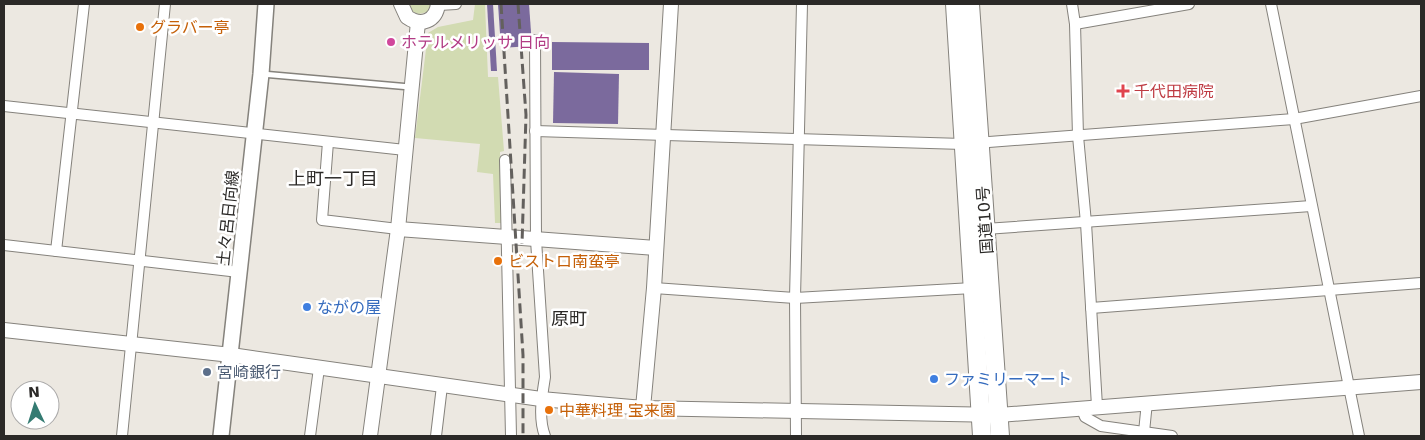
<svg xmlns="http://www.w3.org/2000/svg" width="1425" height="440" font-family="'DejaVu Sans','Noto Sans JP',sans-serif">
<rect width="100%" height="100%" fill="#ece8e1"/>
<g fill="#d2dbb2">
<polygon points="409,4 431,4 427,12 419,14 413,12"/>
<polygon points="475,4 485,4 488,77 498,77 504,151 500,152 501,223 495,223 493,174 477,172 480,144 415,138 428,33 438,27 473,20"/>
</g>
<g fill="#7b6a9d">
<polygon points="487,4 493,4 497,71 491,71"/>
<polygon points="498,4 529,4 532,46 501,48"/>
<polygon points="552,42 649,43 649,70 552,70"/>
<polygon points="554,72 619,74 618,124 553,123"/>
</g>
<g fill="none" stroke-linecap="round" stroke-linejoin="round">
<defs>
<polyline id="service" points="262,74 410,87"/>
<g id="minor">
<polyline points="1072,4 1075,24 1078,136 1086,223 1097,406"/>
<polyline points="1271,4 1359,436"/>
<polyline points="439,5 456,4"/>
<polyline points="1075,24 1189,4"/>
<path d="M 535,40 L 536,240 L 545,377 C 542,396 538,418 545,436"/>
<polyline points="4,106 405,150"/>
<polyline points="535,131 963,144 1294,119 1421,96"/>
<polyline points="328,142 322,220 398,229"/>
<polyline points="505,160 511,436"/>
<polyline points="985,229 1311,206"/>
<polyline points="4,245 239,272"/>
<polyline points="56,251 84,4"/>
<polyline points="654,288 795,298 973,288"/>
<polyline points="1091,308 1421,283"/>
<polyline points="1081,407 1085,417 1101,426 1172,436"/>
<polyline points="1144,432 1147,402"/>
<polyline points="122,436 165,4"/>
<polyline points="310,436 319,368"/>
<polyline points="436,436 442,386"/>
<polyline points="796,436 795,298 802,4"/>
</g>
<g id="tertiary">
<path d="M 401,4 L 407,17 C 421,27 436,21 438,4"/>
<polyline points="398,229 656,248"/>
<polyline points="4,330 231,355 541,399 643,408 999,415 1421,382"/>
<polyline points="643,408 654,288 671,4"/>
<polyline points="370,436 398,229 418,22"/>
</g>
<polyline id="secondary" points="221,436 261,74 266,4"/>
<g id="trunk">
<polyline points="955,4 982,436"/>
<polyline points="970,4 1000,436"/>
</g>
</defs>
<use href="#service" stroke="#85827c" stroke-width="8"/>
<use href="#minor" stroke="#85827c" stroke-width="12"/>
<use href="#tertiary" stroke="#85827c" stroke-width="16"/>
<use href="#secondary" stroke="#85827c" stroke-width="18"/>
<use href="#trunk" stroke="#85827c" stroke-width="20"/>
<use href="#service" stroke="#fff" stroke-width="5"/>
<use href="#minor" stroke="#fff" stroke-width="10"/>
<use href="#tertiary" stroke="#fff" stroke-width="14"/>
<use href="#secondary" stroke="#fff" stroke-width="15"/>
<use href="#trunk" stroke="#fff" stroke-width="18"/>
<g stroke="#63605d" stroke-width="3" stroke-dasharray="10 5" stroke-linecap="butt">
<polyline points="501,4 523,355 523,436"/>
<polyline points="518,4 526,115 522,244"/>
</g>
</g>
<g fill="#e8710a" stroke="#fff" stroke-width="2">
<circle cx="140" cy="27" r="5"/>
<circle cx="498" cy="261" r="5"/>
<circle cx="549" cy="410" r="5"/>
</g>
<circle fill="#d1479c" stroke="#fff" stroke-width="2" cx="391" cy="42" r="5"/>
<path fill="#e0444e" stroke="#fff" stroke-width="2" d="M1120.5 83.5h5v5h5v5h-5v5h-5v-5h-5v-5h5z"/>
<g fill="#3f7fe0" stroke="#fff" stroke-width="2">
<circle cx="307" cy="307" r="5"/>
<circle cx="934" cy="379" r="5"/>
</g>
<circle fill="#5c6f8a" stroke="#fff" stroke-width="2" cx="207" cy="372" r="5"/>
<g text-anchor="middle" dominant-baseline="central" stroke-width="5" stroke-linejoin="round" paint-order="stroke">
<g font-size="16" fill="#c56008" stroke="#fff" text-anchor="start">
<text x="150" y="27">グラバー亭</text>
<text x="508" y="261">ビストロ南蛮亭</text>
<text x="559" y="410">中華料理 宝来園</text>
</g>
<g font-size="16" fill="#b23c85" stroke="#fff" text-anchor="start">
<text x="401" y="42">ホテルメリッサ 日向</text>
</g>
<g font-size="16" fill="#be3a42" stroke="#fff" text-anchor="start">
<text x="1134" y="91">千代田病院</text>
</g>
<g font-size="16" fill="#2b2927" stroke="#fff">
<text transform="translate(228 218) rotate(-84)">土々呂日向線</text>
<text transform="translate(985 220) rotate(-94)">国道10号</text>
</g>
<g font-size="16" fill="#366cbe" stroke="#fff" text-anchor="start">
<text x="317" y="307">ながの屋</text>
<text x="944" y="379">ファミリーマート</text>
</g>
<g font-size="16" fill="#4e5e75" stroke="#fff" text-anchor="start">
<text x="217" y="372">宮崎銀行</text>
</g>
<g font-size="18" fill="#2b2927" stroke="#fff">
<text x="333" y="178">上町一丁目</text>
<text x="569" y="318">原町</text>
</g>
</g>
<rect width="1425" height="440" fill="none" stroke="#2b2927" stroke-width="10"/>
<g transform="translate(35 405) rotate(356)"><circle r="24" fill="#ffffff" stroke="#aaa9a9"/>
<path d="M0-4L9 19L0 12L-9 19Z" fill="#347b72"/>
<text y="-8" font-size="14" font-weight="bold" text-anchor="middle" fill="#2b2927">N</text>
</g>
</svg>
